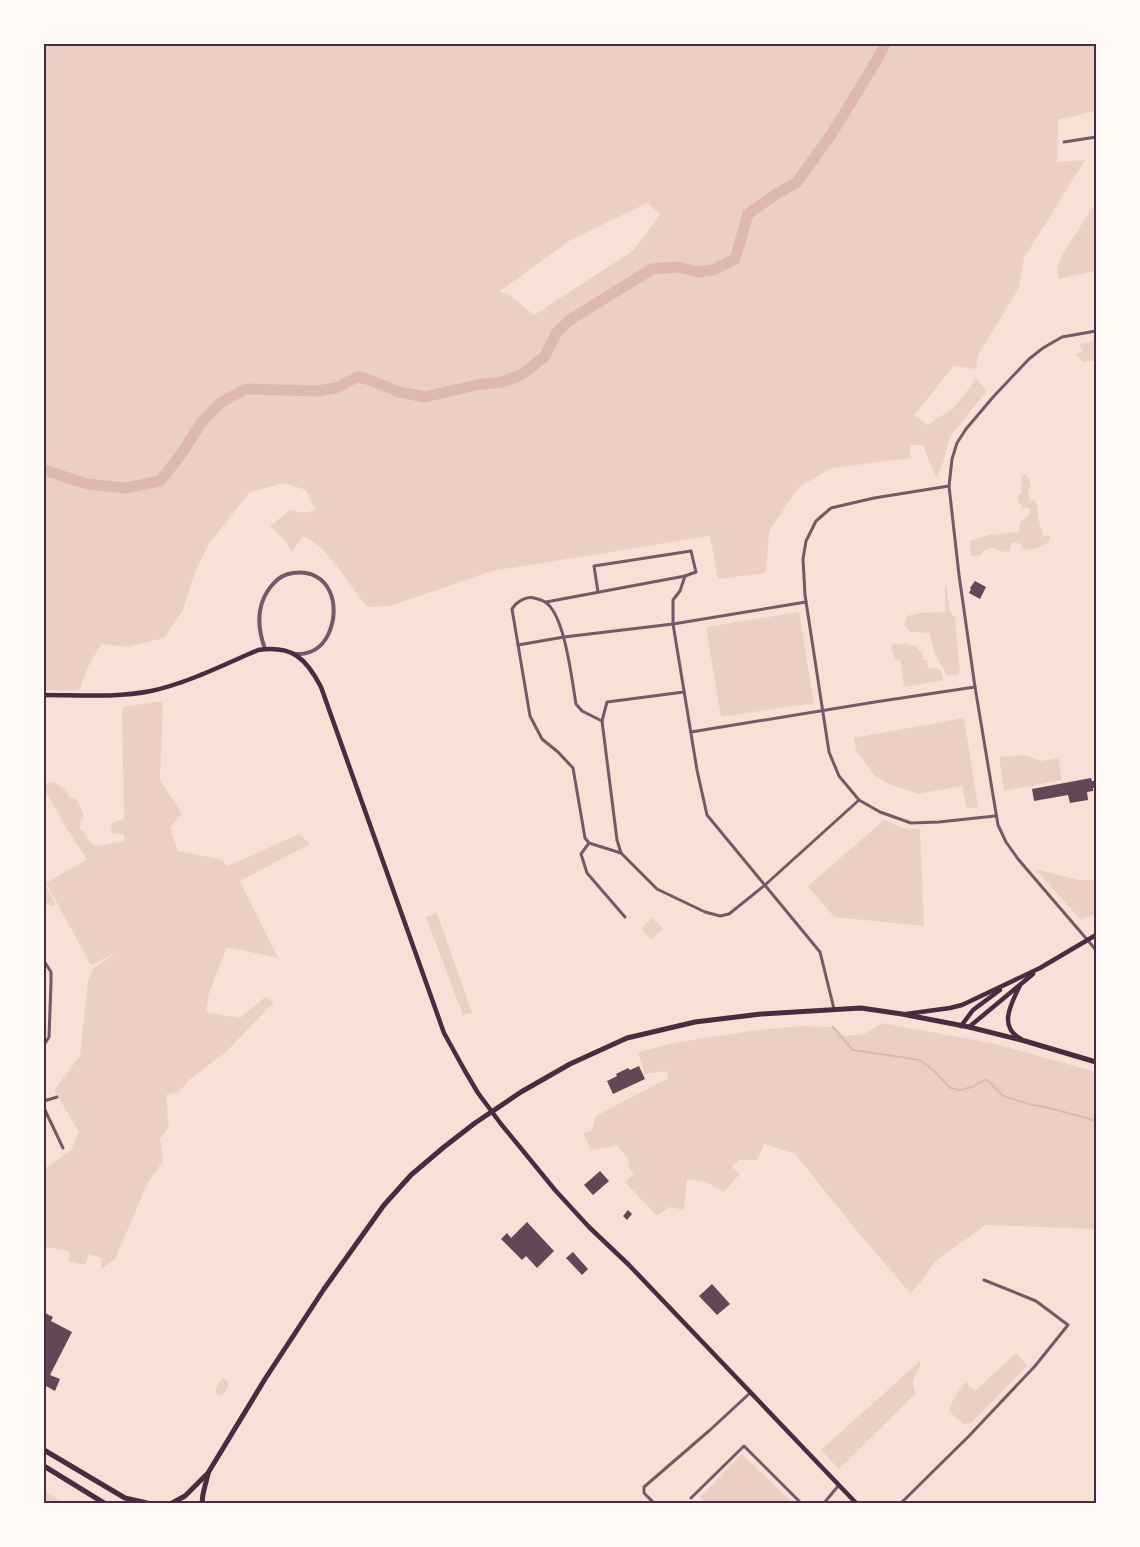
<svg xmlns="http://www.w3.org/2000/svg" width="1140" height="1547" font-family="'Open Sans',sans-serif">
<rect width="100%" height="100%" fill="#f7e1d7"/>
<g fill="#ebcfc5" fill-rule="evenodd">
<path d="M 44,44 L 1096,44 L 1096,111 L 1058,120 L 1057,162 L 1085,160 L 1024,258 L 1019,288 L 978,355 L 976,369 L 954,366 L 914,415 L 927,425 L 954,408 L 976,379 L 987,391 L 950,437 L 943,463 L 937,477 L 933,471 L 923,445 L 909,445 L 911,458 L 832,468 L 799,487 L 769,531 L 766,573 L 718,579 L 710,536 L 492,571 L 390,606 L 368,607 C 346,583 333,551 303,536 L 292,552 L 286,542 L 270,526 L 290,510 L 304,513 L 315,510 L 306,490 L 284,483 L 250,492 L 209,544 L 195,572 L 183,610 L 164,638 L 127,647 L 101,644 L 87,669 L 79,691 L 44,690 ZM 647,203 L 660,214 L 634,250 L 534,315 L 507,293 L 499,292 L 569,241 Z"/>
<polygon points="1096,202 1096,276 1093,271 1059,279 1057,268 1062,255"/>
<polygon points="1096,341 1096,360 1083,362 1076,354 1083,352 1079,344"/>
<path d="M 1022,475 L 1026,475 L 1029,478 L 1031,488 L 1028,490 L 1030,501 L 1034,500 L 1037,505 L 1038,518 L 1043,535 L 1050,536 L 1050,540 C 1043,548 1034,549 1024,550 L 1021,544 L 1012,542 L 1009,551 L 1001,552 L 992,547 L 983,551 L 981,555 L 971,557 L 970,541 L 989,535 L 1019,532 L 1020,522 L 1029,515 L 1030,508 L 1022,508 L 1021,504 L 1018,502 L 1018,495 L 1021,494 Z"/>
<polygon points="946,584 950,611 955,618 960,672 956,675 947,675 934,652 930,633 910,632 904,624 907,616 920,613 945,612 945,586"/>
<polygon points="799,612 814,703 721,717 706,627"/>
<polygon points="907,643 910,646 916,645 918,650 922,651 923,660 927,660 928,668 936,668 941,671 944,680 904,687 901,661 895,660 891,645"/>
<path d="M 163,701 L 160,780 L 182,814 L 170,827 L 178,851 L 220,859 L 228,866 L 299,834 L 310,844 L 240,881 L 278,958 L 227,947 L 209,993 L 206,1012 L 240,1018 L 265,997 L 274,1002 L 226,1052 L 189,1080 L 179,1092 L 166,1095 C 169,1107 166,1115 169,1127 L 160,1139 L 163,1161 L 148,1182 L 115,1259 L 101,1269 L 101,1258 L 89,1254 L 85,1265 L 68,1261 L 70,1251 L 44,1247 L 44,1169 L 71,1150 L 79,1132 L 54,1090 L 80,1056 L 88,981 L 93,969 L 117,952 L 91,965 L 46,883 L 87,859 L 68,831 L 46,792 L 44,784 L 54,782 L 67,790 L 69,797 L 77,800 L 84,816 L 80,821 L 80,829 L 82,829 L 91,843 L 96,846 L 124,841 L 124,835 L 112,833 L 111,823 L 124,819 L 122,707 Z"/>
<polygon points="964,718 978,807 967,809 962,786 918,794 891,785 874,775 856,750 854,738"/>
<polygon points="1026,755 1041,761 1058,758 1062,780 1004,791 999,757"/>
<polygon points="884,820 903,828 920,829 924,926 834,917 808,886"/>
<polygon points="1035,869 1079,880 1096,880 1096,913 1081,920"/>
<polygon points="44,887 47,888 56,905 51,906 48,904 44,905"/>
<polygon points="437,913 472,1013 463,1015 426,917"/>
<polygon points="653,918 663,929 651,939 641,928"/>
<polygon points="882,1023 996,1044 1096,1072 1096,1229 986,1225 934,1262 921,1282 910,1293 858,1232 795,1154 764,1144 757,1160 739,1160 732,1167 740,1174 724,1192 706,1182 687,1179 684,1210 669,1207 657,1216 625,1182 634,1174 628,1167 630,1162 616,1144 611,1147 591,1150 583,1133 591,1131 596,1116 668,1078 667,1071 645,1074 638,1052 679,1042 758,1030 801,1026 833,1027 844,1036 864,1034"/>
<path d="M 1016,1353 L 1027,1365 L 1026,1367 L 975,1419 L 971,1423 L 964,1424 L 952,1414 L 949,1409 C 953,1399 959,1389 966,1382 L 975,1391 Z"/>
<path d="M 920,1361 L 921,1364 C 916,1374 909,1382 916,1393 L 839,1469 L 821,1450 Z"/>
<path d="M 224,1378 L 228,1382 L 228,1387 L 224,1394 L 218,1396 L 215,1392 C 217,1387 218,1380 224,1378 Z"/>
<polygon points="742,1454 793,1503 707,1503 700,1497"/>
<polygon points="44,1490 64,1503 44,1503"/>
</g>
<g fill="none" stroke-linecap="round" stroke-linejoin="round">
<polyline stroke="#dcb8b0" stroke-width="2" points="833,1027 853,1050 920,1060 935,1072 950,1088 960,1090 972,1087 986,1079 1003,1096 1032,1105 1041,1106 1087,1118 1096,1122"/>
<polyline stroke="#dcb8b0" stroke-width="11" points="44,470 87,484 126,488 160,481 182,453 201,423 220,403 246,389 317,391 336,388 357,377 367,379 399,392 425,397 476,385 502,382 523,374 545,356 557,332 570,320 652,269 678,267 698,272 713,270 735,259 748,214 773,196 797,182 831,135 878,58 885,44"/>
</g>
<g fill="#644757">
<polygon points="975,581 986,587 980,599 969,593 971,589 970,588"/>
<polygon points="1091,778 1092,781 1096,781 1096,787 1093,788 1093,791 1087,792 1088,800 1070,803 1068,795 1034,801 1032,789"/>
<polygon points="639,1066 645,1079 613,1094 607,1081 617,1076 616,1074 628,1068 630,1070"/>
<polygon points="600,1171 609,1181 593,1195 584,1185"/>
<polygon points="628,1210 632,1214 627,1220 623,1216"/>
<polygon points="527,1222 554,1251 537,1268 526,1256 522,1260 501,1239 507,1233 511,1238"/>
<polygon points="573,1252 588,1269 582,1275 566,1258"/>
<polygon points="712,1284 730,1304 717,1315 699,1296"/>
<polygon points="45,1313 53,1317 51,1321 72,1332 50,1375 60,1379 55,1391 44,1385"/>
</g>
<g fill="none" stroke-linecap="round" stroke-linejoin="round">
<g stroke="#755966" stroke-width="3">
<polyline points="1064,142 1096,137"/>
<polyline points="1096,331 1062,337 1043,348 1029,359 994,396 966,429 957,443 952,459 949,486 959,575 975,687 998,825 1006,842 1018,859 1096,950"/>
<polyline points="949,486 874,498 831,508 816,521 806,541 803,559 805,595 829,752 839,776 859,800 880,812 911,823 939,822 995,816"/>
<polyline points="598,592 594,566 691,551 696,572 685,576"/>
<polyline points="546,602 685,576 680,591 673,600 673,624 697,770 707,815 820,952 834,1009"/>
<polyline points="518,645 564,637 673,624 806,602"/>
<polyline points="684,692 607,702 602,721 617,840 621,853 657,889 705,912 720,916 729,914 765,885 859,800"/>
<path d="M 602,721 L 582,711 L 576,704 C 572,681 565,614 545,602 C 542,600 538,599 534,598 C 526,596 516,602 512,609 L 530,716 L 542,739 L 558,752 L 573,768 L 585,838 L 589,843 L 621,853"/>
<polyline points="691,732 875,702 975,687"/>
<polyline points="589,843 581,854 587,873 625,917"/>
<polyline points="44,961 51,972 51,983 49,1037 44,1045"/>
<polyline points="44,1101 57,1097"/>
<polyline points="44,1108 63,1148"/>
<polyline points="691,1498 744,1446 801,1503"/>
<polyline points="654,1503 644,1493 644,1487 710,1430 750,1393"/>
<polyline points="824,1503 839,1485"/>
<polyline points="901,1503 969,1436 1035,1366 1068,1325 1036,1301 984,1280"/>
</g>
<path stroke="#755966" stroke-width="4" d="M 265,649 C 257,627 256,603 273,584 C 278,578 285,574 293,573 C 330,568 342,606 328,635 C 321,649 310,655 294,654"/>
<g stroke="#4a2c40" stroke-width="4.5">
<path d="M 44,695 C 79,695 116,698 151,691 C 188,683 223,665 258,650 C 292,645 306,658 321,687 L 444,1033 L 465,1071 L 478,1093 L 501,1124 L 555,1190 L 589,1227 L 629,1265 L 856,1503"/>
<path d="M 1020,985 C 1012,1003 997,1026 1021,1039"/>
<polyline points="906,1014 950,1008 962,1005 1040,968 1096,935"/>
<polyline points="961,1026 973,1010 1000,990"/>
<polyline points="969,1027 1033,974"/>
</g>
<g stroke="#4a2c40" stroke-width="5">
<polyline points="44,1450 125,1498 147,1503"/>
<polyline points="44,1466 104,1503"/>
<polyline points="172,1503 185,1496 208,1473 265,1379 324,1289 384,1205 411,1175 444,1147 475,1123 521,1092 570,1064 627,1038 695,1022 761,1014 861,1008 902,1014 969,1027 1025,1041 1096,1062"/>
<polyline points="202,1503 203,1494 208,1474"/>
</g>
</g>
<rect width="1140" height="1547" fill="none" stroke="#fffaf5" stroke-width="90"/>
<rect x="45" y="45" width="1050" height="1457" fill="none" stroke="#4a2c40" stroke-width="2"/>
</svg>
